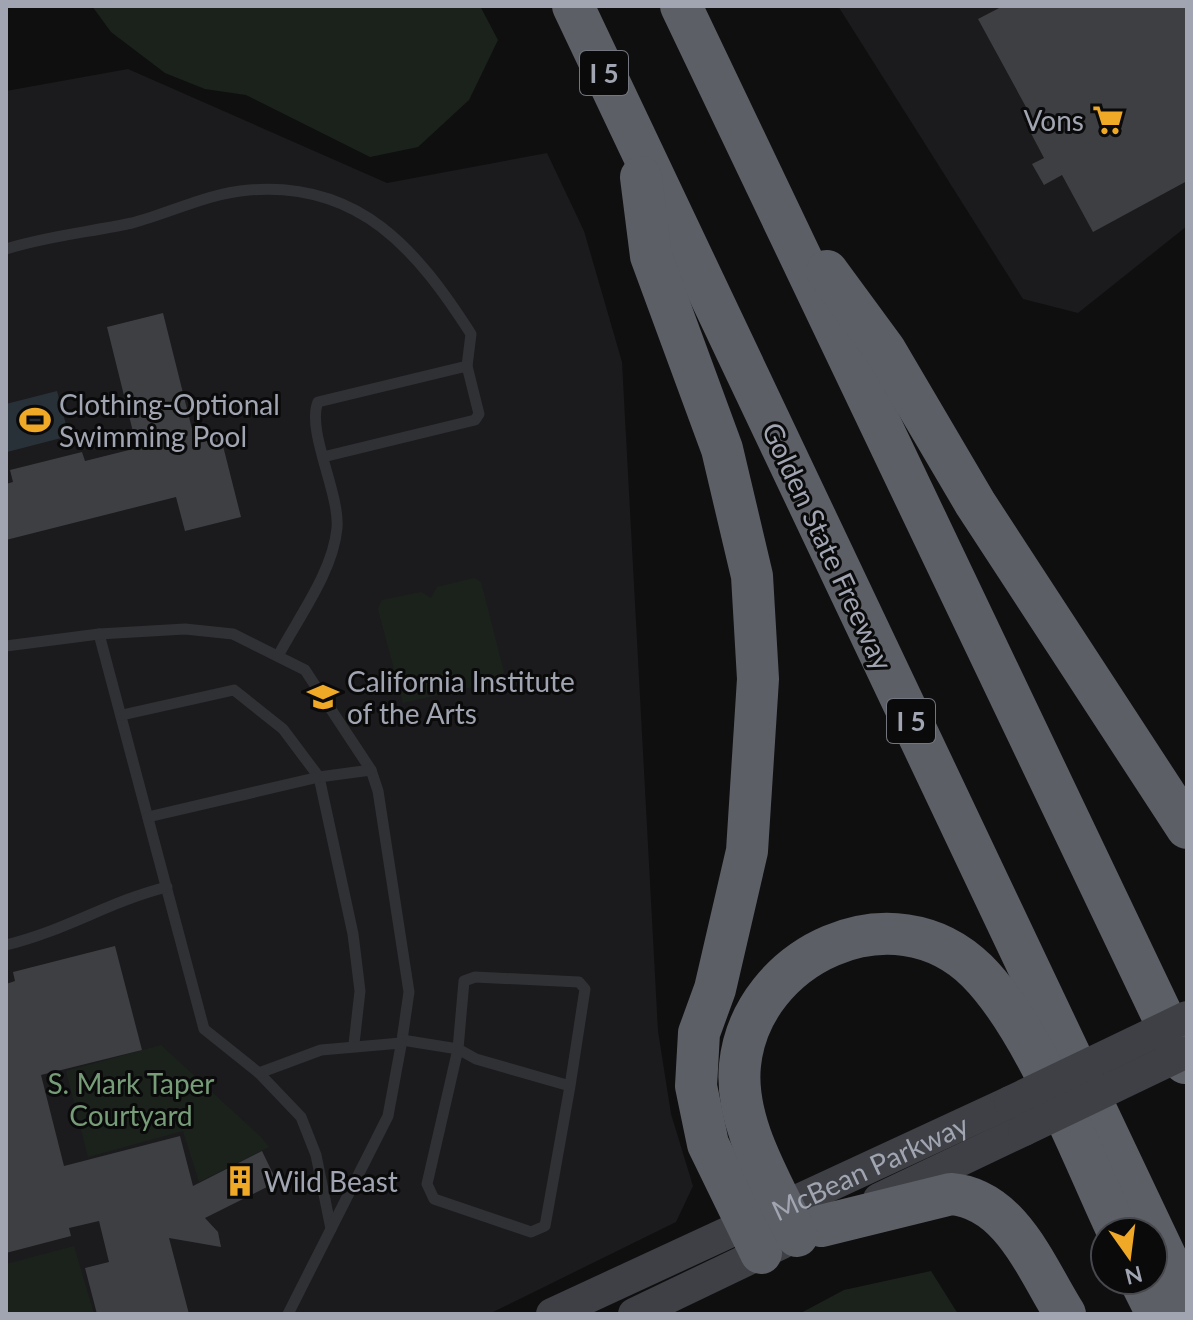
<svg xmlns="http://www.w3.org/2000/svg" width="1193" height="1320" font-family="Lato,sans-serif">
<rect width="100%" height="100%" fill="#0f0f10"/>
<g fill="#1b1b1d">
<polygon points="838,6 1187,6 1187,226 1078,313 1023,299"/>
<polygon points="128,69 387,183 547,153 584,231 622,362 658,1031 671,1114 693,1186 676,1222 489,1314 6,1314 6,91"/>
</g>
<g fill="#1b221c">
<polygon points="92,6 480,6 498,40 469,100 418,147 370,157 246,95 205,89 165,73 111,32"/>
<polygon points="474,578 481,582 504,672 500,681 403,703 378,609 382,600 421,592 431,598 437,587"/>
<polygon points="161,1045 261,1137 269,1147 199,1182 183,1131 88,1157 66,1071"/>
<polygon points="74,1246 94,1314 6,1314 6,1264"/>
<polygon points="931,1271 958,1314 799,1314 844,1290"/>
</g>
<polygon fill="#293138" points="57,391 69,436 7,452 6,404"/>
<g fill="#3e3f43">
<polygon points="1003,6 1187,6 1187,181 1093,232 1062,175 1044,185 1032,164 1044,158 1025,122 1032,118 978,19"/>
<polygon points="163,313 195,441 220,434 241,517 185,531 176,497 6,540 6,484 13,482 10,470 82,452 85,461 137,448 107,327"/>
<polygon points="115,946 142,1050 41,1075 64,1166 180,1136 193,1186 262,1151 277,1182 205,1218 218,1232 221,1247 169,1238 189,1314 97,1314 85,1268 109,1262 99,1221 69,1228 71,1236 6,1253 6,984 15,981 13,972"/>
</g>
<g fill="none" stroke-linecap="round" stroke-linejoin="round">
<g stroke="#303135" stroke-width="11">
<path d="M 6,249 C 47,236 90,232 132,223 C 170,213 209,193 249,190 C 360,181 417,250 471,334 L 467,366"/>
<polyline points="99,634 204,1029 259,1073 301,1117 316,1155 331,1229"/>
<polyline points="6,646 99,634 185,629 233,634 305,670 371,770 378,791 409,992 402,1040 388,1116 288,1314"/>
<path d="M 278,656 C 298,618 333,572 337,528 C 340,494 306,430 318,402 L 467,366 L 479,414 L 475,420 L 323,457"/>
<polyline points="122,715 234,690 283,729 319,777 353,934 360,991 354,1044"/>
<polyline points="148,817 319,777 371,770"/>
<path d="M 6,945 C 65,931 110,901 167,887"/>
<polyline points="402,1040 458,1049 476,1059 570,1086 585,989 579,982 475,977 464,981 458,1049 427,1184 434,1199 531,1232 545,1226 570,1086"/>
<polyline points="259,1073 321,1050 401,1043"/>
</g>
<g stroke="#3e4045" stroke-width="32">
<polyline points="879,1199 1024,1130"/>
<path id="s1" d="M 552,1314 L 1010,1102"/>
<polyline points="634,1314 782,1243"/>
</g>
<g stroke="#5c5f66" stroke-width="42">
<polyline points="573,6 1187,1302"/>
<polyline points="681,6 1185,1063"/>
<polyline points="641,177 651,256 722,449 752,576 758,679 747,851 715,989 699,1033 696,1086 708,1144 761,1253"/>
<polyline points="827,271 885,350 975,503 1187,828"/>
<path d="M 821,1226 L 951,1194 C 1011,1199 1036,1268 1065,1314"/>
<path d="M 797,1236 C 773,1184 734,1124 740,1065 C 751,955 893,888 977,971 C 1035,1029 1082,1156 1118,1232"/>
<polyline points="1140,1280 1157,1314"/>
</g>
<g stroke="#3e4045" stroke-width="32">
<polyline points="1010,1102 1187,1017"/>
<polyline points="1024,1130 1187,1052"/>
</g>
</g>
<defs>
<symbol id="supermarket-bare" viewBox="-9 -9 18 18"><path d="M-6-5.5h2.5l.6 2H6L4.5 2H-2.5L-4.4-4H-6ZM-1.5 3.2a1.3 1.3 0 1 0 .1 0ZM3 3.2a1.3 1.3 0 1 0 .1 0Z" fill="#f0a827" stroke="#0a0a0b" stroke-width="2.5" paint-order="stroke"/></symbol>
<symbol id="stadium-bare" viewBox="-9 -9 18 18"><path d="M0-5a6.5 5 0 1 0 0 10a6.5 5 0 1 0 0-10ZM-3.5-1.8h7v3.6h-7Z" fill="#f0a827" stroke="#0a0a0b" stroke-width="2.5" paint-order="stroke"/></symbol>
<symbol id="university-bare" viewBox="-9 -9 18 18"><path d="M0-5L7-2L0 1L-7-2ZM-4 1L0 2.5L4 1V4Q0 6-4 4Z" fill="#f0a827" stroke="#0a0a0b" stroke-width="2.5" paint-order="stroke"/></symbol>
<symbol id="building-bare" viewBox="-9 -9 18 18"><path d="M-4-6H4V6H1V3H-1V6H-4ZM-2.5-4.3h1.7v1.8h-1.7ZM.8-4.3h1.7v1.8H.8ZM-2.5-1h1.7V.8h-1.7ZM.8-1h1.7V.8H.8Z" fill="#f0a827" stroke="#0a0a0b" stroke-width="2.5" paint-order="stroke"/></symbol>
</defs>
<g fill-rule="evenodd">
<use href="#supermarket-bare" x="1086" y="98" width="44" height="44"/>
<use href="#stadium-bare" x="13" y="398" width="44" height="44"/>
<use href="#university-bare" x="301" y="675" width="44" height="44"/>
<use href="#building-bare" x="218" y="1159" width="44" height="44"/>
</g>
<g text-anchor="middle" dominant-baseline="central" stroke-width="6" stroke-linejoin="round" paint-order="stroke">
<g fill="#0a0a0b" stroke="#73767f" stroke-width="2">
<rect x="580" y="51" width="48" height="44" rx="6"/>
<rect x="887" y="699" width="48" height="44" rx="6"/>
</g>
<g font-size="26" font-weight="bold" fill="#a0a5b1">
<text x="604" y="73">I 5</text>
<text x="911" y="721">I 5</text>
</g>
<g font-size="28" fill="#a0a5b1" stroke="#0a0a0b" text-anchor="start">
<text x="1084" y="120" text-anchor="end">Vons</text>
<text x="59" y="404">Clothing-Optional<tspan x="59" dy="32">Swimming Pool</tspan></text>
<text x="347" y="681">California Institute<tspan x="347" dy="32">of the Arts</tspan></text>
<text x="264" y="1181">Wild Beast</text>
</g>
<g font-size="28" fill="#a0a5b1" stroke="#0a0a0b">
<text transform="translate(828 546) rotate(65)">Golden State Freeway</text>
<text stroke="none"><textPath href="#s1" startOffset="350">McBean Parkway</textPath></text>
</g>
<g font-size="28" fill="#769c78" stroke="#0a0a0b">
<text x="131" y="1083">S. Mark Taper<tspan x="131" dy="32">Courtyard</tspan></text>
</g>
</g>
<rect width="1193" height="1320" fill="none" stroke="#a0a5b1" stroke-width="16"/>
<g transform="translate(1129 1256) rotate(166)"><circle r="38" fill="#0a0a0b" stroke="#46484d" stroke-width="2"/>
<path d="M0-6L14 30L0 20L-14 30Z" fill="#f0a827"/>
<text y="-12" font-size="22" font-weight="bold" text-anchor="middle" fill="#a0a5b1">N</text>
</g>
</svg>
